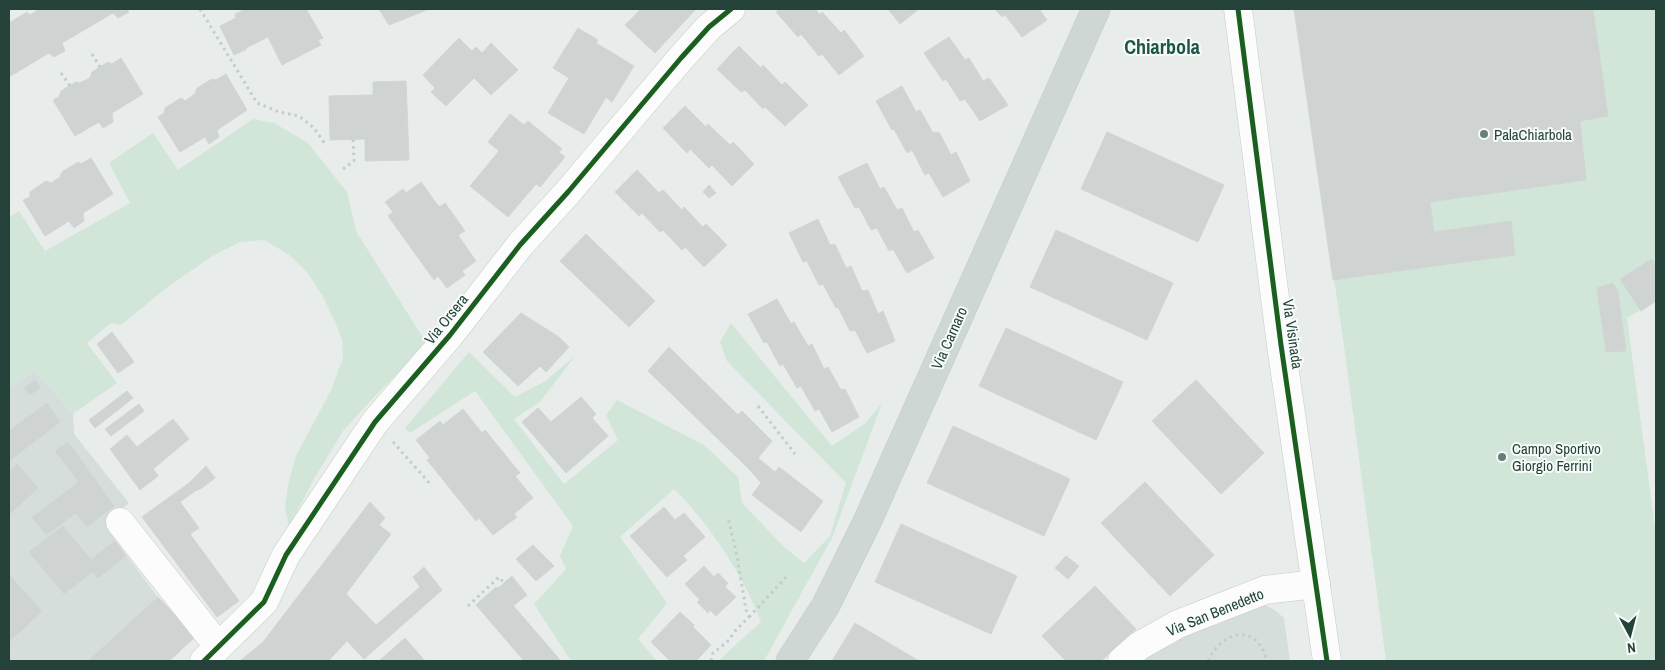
<svg xmlns="http://www.w3.org/2000/svg" width="1665" height="670" font-family="'Archivo Narrow',sans-serif">
<rect width="100%" height="100%" fill="#e8edeb"/>
<g fill="#d6dedb">
<polygon points="35,371 73,414 74,434 129,503 109,519 116,541 158,597 195,637 169,661 9,661 9,387"/>
<polygon points="1262,603 1276,611 1284,618 1290,661 1135,661 1178,635"/>
</g>
<g fill="#d1e6d8">
<polygon points="1294,9 1656,9 1656,301 1627,318 1656,535 1656,661 1386,661 1345,353"/>
<polygon points="253,119 274,123 308,143 347,192 356,231 427,344 374,397 343,431 313,481 289,527 285,507 288,485 296,456 331,390 343,358 342,340 336,324 322,295 307,272 288,254 264,240 240,242 211,257 165,289 121,325 111,323 87,343 117,383 73,414 35,371 9,387 9,217 19,211 45,251 130,203 109,163 153,133 178,170"/>
<path d="M 731,323 L 832,446 L 866,423 L 882,403 L 832,538 L 764,661 L 720,661 L 721,658 L 761,622 C 744,576 709,524 674,489 L 620,537 L 667,603 L 638,639 L 657,661 L 571,661 L 534,604 L 566,569 L 560,556 L 573,526 L 475,391 L 410,433 L 405,428 L 469,352 L 515,397 L 544,382 L 575,356 L 540,402 L 514,419 L 564,484 L 618,440 L 606,415 L 617,400 L 704,445 L 738,477 L 742,503 L 784,547 L 804,563 L 830,536 L 846,483 L 727,361 L 720,342 Z"/>
</g>
<g fill="#cfd4d2" stroke="#d1d6d4">
<polygon points="40,9 127,9 129,12 118,18 113,13 62,43 65,51 54,57 49,53 9,77 9,23 27,12 30,15"/>
<polygon points="246,9 306,9 323,38 318,40 321,45 282,65 268,37 246,48 247,49 234,55 220,26 236,18 235,14"/>
<polygon points="379,9 429,9 389,25"/>
<polygon points="641,9 696,9 655,53 625,25"/>
<polygon points="780,9 815,9 820,15 822,12 841,33 844,30 864,56 839,75 822,54 819,56 801,34 798,37 776,12"/>
<polygon points="888,9 919,9 900,24"/>
<polygon points="995,9 1039,9 1047,20 1022,37 1005,15 1002,17"/>
<polygon points="1294,9 1593,9 1608,116 1580,121 1586,180 1430,202 1434,232 1511,221 1515,255 1333,280"/>
<polygon points="578,28 598,40 596,43 634,66 612,102 606,97 584,134 548,113 569,78 553,68"/>
<polygon points="949,37 965,60 969,58 983,81 989,78 1008,105 980,121 965,99 960,101 946,79 943,81 924,53"/>
<polygon points="459,38 472,51 476,47 482,53 491,43 518,70 491,95 474,78 446,106 431,92 435,88 423,75"/>
<polygon points="739,46 761,68 763,65 782,85 785,82 808,105 785,126 765,107 763,109 745,90 741,92 717,69"/>
<polygon points="121,58 143,94 112,113 113,122 103,128 99,122 75,136 53,100 59,97 61,91 76,82 79,83 90,78 92,72 108,62 112,64"/>
<polygon points="226,74 247,110 217,130 219,137 209,144 205,137 180,152 158,117 164,113 165,108 181,98 185,101 195,94 197,88 212,79 216,80"/>
<polygon points="406,81 409,160 365,161 365,139 330,140 329,96 373,95 373,82"/>
<polygon points="902,86 916,112 920,110 933,133 939,132 951,155 956,152 970,181 943,197 929,173 925,175 912,150 907,153 894,129 892,130 876,101"/>
<polygon points="685,106 706,127 708,124 730,145 733,142 754,164 732,186 712,165 709,168 690,149 687,153 663,128"/>
<polygon points="510,114 524,125 528,121 562,149 559,152 565,157 540,187 536,184 508,217 470,186 499,151 488,142"/>
<polygon points="1107,132 1224,185 1198,242 1081,189"/>
<polygon points="91,158 113,194 83,213 84,221 74,228 69,221 45,236 23,200 30,197 30,192 46,181 51,183 60,177 62,172 78,162 81,164"/>
<polygon points="867,163 880,189 884,187 897,210 902,208 914,232 918,230 934,258 907,273 893,249 889,251 877,228 871,230 859,207 855,208 838,177"/>
<polygon points="637,170 659,193 663,190 682,210 684,207 703,227 706,224 727,245 704,267 685,247 682,250 663,230 660,232 642,213 639,216 615,192"/>
<polygon points="421,182 439,207 445,203 465,231 458,235 476,261 462,271 465,275 447,288 438,276 434,280 388,216 393,212 385,202 403,189 406,193"/>
<polygon points="709,185 716,193 709,198 703,192"/>
<polygon points="818,219 830,245 835,244 846,268 851,266 862,291 868,290 878,314 883,311 895,341 867,353 855,330 850,331 838,307 836,308 823,284 819,285 807,261 803,262 789,233"/>
<polygon points="1056,230 1173,283 1147,340 1030,287"/>
<polygon points="586,234 655,301 629,327 560,261"/>
<polygon points="1652,259 1656,266 1656,301 1641,311 1620,279"/>
<polygon points="1613,283 1618,292 1626,351 1606,352 1597,288"/>
<polygon points="777,299 791,324 794,322 808,346 812,344 824,369 828,367 841,390 845,389 859,417 832,432 819,409 815,411 801,386 797,388 783,364 780,366 767,342 764,343 748,314"/>
<polygon points="521,313 559,337 569,347 546,372 540,366 518,386 483,352"/>
<polygon points="1006,328 1123,382 1096,440 979,386"/>
<polygon points="112,332 134,362 118,373 97,344"/>
<polygon points="669,347 738,415 742,411 772,441 758,458 775,472 779,467 823,501 801,532 752,495 761,483 749,469 648,371"/>
<polygon points="35,380 40,388 30,395 24,388"/>
<polygon points="1196,380 1264,453 1221,494 1152,421"/>
<polygon points="127,391 133,398 95,428 89,420"/>
<polygon points="581,397 596,414 592,418 608,436 566,473 522,422 538,408 551,422"/>
<polygon points="47,403 60,422 9,461 9,431"/>
<polygon points="139,404 144,411 111,436 105,429"/>
<polygon points="463,409 482,433 485,430 520,473 515,476 533,498 514,514 517,517 493,535 479,518 476,521 427,460 430,458 416,440 440,421 443,425"/>
<polygon points="173,419 189,439 153,469 158,476 140,490 110,449 127,435 137,447"/>
<polygon points="953,426 1070,479 1044,536 927,483"/>
<polygon points="68,442 114,506 87,527 76,513 46,535 32,517 79,482 55,451"/>
<polygon points="17,464 38,488 9,515 9,471"/>
<polygon points="206,466 215,478 202,488 195,491 189,483"/>
<polygon points="1145,482 1214,555 1170,596 1101,523"/>
<polygon points="189,483 195,491 180,502 199,528 190,534 239,601 217,617 142,517"/>
<polygon points="370,502 385,518 379,525 391,534 346,594 376,625 420,587 413,577 424,567 442,590 364,659 347,641 328,661 242,661 241,660 263,642"/>
<polygon points="664,507 675,520 684,513 705,537 683,556 687,560 667,577 630,536"/>
<polygon points="901,524 1017,576 991,634 875,582"/>
<polygon points="63,526 91,560 115,541 126,556 98,578 92,572 64,594 29,552"/>
<polygon points="533,545 554,566 536,581 516,559"/>
<polygon points="1066,556 1079,566 1068,579 1055,568"/>
<polygon points="704,566 714,577 718,573 728,583 725,587 736,597 716,616 710,610 708,613 697,602 700,600 685,584"/>
<polygon points="9,575 42,611 9,642"/>
<polygon points="512,576 527,595 513,606 498,588"/>
<polygon points="1095,586 1136,629 1101,661 1066,661 1042,636"/>
<polygon points="496,587 498,588 561,661 524,661 476,605"/>
<polygon points="158,597 195,637 169,661 88,661"/>
<polygon points="680,612 694,625 693,627 711,645 696,661 670,661 651,642"/>
<polygon points="855,623 919,661 832,661"/>
<polygon points="405,638 425,661 379,661"/>
</g>
<g fill="none" stroke-linecap="round" stroke-linejoin="round">
<defs>
<g id="street">
<polyline points="1238,9 1281,345 1327,661"/>
<polyline points="120,522 218,646"/>
<polyline points="204,661 264,602 286,555 375,422 450,335 520,245 568,192 681,58 709,27 731,9"/>
<polyline points="1122,661 1139,646 1178,624 1265,590 1316,584"/>
</g>
<polyline id="primary" points="790,661 826,605 867,522 1096,9"/>
</defs>
<use href="#street" stroke="#c5cac8" stroke-width="29"/>
<use href="#primary" stroke="#c3ccc9" stroke-width="29"/>
<g stroke="#c3ccca" stroke-width="3" stroke-dasharray="2.5 4" stroke-linecap="butt">
<polyline points="200,9 257,103 279,112 299,116 314,128 325,144"/>
<polyline points="92,54 100,67"/>
<polyline points="61,73 70,86"/>
<polyline points="343,169 354,161 353,139"/>
<polyline points="758,406 795,454"/>
<polyline points="393,442 432,486"/>
<polyline points="468,606 499,577 504,583"/>
<polyline points="749,617 788,575"/>
<polyline points="711,661 713,653 727,642 736,630 749,617 746,610 737,556 728,517"/>
<path d="M 1208,661 C 1222,630 1257,622 1267,661"/>
</g>
<use href="#street" stroke="#fcfcfc" stroke-width="28"/>
<use href="#primary" stroke="#cfd7d5" stroke-width="28"/>
<defs>
<g id="cycleway">
<polyline points="1238,9 1281,345 1327,661"/>
<polyline points="204,661 264,602 286,555 375,422 450,335 520,245 568,192 681,58 709,27 731,9"/>
</g>
</defs>
<use href="#cycleway" stroke="#f7fbf9" stroke-width="8"/>
<use href="#cycleway" stroke="#1b5e20" stroke-width="5"/>
</g>
<g fill="#697e78" stroke="#f7fbf9" stroke-width="2">
<circle cx="1484" cy="134" r="5"/>
<circle cx="1502" cy="457" r="5"/>
</g>
<g text-anchor="middle" dominant-baseline="central" stroke-width="4" stroke-linejoin="round" paint-order="stroke">
<g font-size="15" fill="#24423a" stroke="#f7fbf9" text-anchor="start">
<text x="1494" y="134">PalaChiarbola</text>
<text x="1512" y="448">Campo Sportivo<tspan x="1512" dy="17">Giorgio Ferrini</tspan></text>
</g>
<g font-size="15" fill="#24423a" stroke="#f7fbf9">
<text transform="translate(446 319) rotate(-51)">Via Orsera</text>
<text transform="translate(1293 334) rotate(82)">Via Visinada</text>
<text transform="translate(949 338) rotate(-66)">Via Carnaro</text>
<text transform="translate(1215 612) rotate(-22)">Via San Benedetto</text>
</g>
<g font-size="20" font-weight="bold" fill="#1f5548" stroke="#f7fbf9">
<text x="1162" y="46">Chiarbola</text>
</g>
</g>
<rect width="1665" height="670" fill="none" stroke="#24423a" stroke-width="20"/>
<g transform="translate(1630 635) rotate(173)" stroke="#f7fbf9" stroke-width="4" paint-order="stroke">
<path d="M0-4L9 19L0 12L-9 19Z" fill="#24423a"/>
<text y="-8" font-size="14" font-weight="bold" text-anchor="middle" fill="#24423a">N</text>
</g>
</svg>
